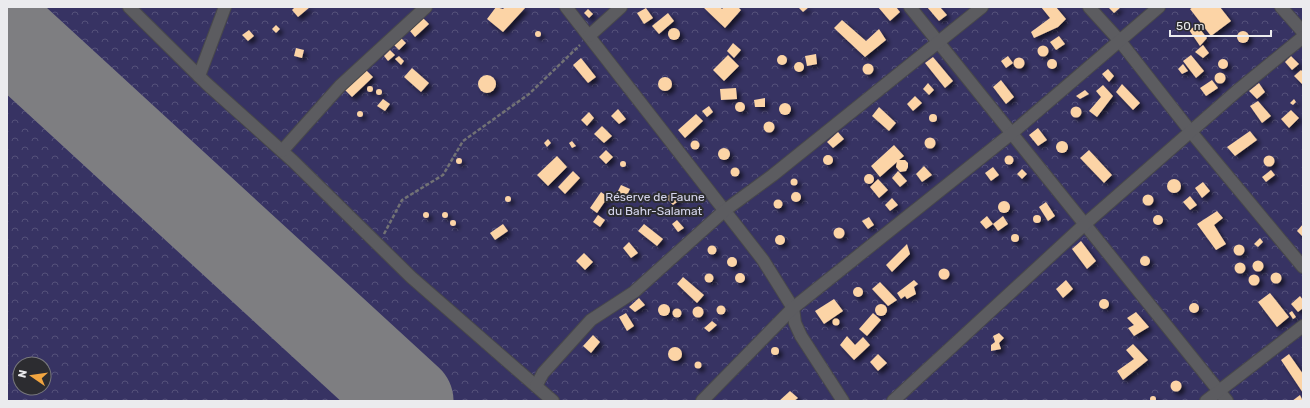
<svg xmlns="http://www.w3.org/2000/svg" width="1310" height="408" font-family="Rubik,sans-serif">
<defs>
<pattern id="park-crowns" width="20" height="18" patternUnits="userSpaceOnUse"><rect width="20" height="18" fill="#373363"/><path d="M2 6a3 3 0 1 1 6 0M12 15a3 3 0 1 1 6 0" fill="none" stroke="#54517a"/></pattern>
<filter id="shadow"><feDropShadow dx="3.5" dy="3.5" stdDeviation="2" flood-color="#0009"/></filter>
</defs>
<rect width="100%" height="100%" fill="#2c2c30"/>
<path fill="url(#park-crowns)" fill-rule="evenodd" d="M 7,7 L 1303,7 L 1303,401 L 7,401 ZM 20,364 L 44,364 L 44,388 L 20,388 Z"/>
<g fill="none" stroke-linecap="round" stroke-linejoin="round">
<polyline stroke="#7e7e81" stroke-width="91" points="7,33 408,401"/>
</g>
<g fill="#fcd4a6" filter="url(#shadow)">
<polygon points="295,7 310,7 298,17 292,10"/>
<polygon points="496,7 503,9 505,7 526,7 503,32 487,19"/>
<polygon points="703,7 720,7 722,9 724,7 738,7 741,10 725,28"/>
<polygon points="798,7 809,7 803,12"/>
<polygon points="878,7 896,7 900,12 890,21"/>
<polygon points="927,7 940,7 947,15 939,21"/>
<polygon points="1041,7 1056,7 1066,19 1058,27 1034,38 1031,32 1050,18"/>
<polygon points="1108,7 1121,7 1114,13"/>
<polygon points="1193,7 1220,7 1231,21 1211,36 1190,9"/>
<polygon points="646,8 653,18 644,24 637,13"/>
<polygon points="588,9 593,14 589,18 584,13"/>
<polygon points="668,13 674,21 659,34 652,26"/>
<polygon points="423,18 429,24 415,37 410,31"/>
<polygon points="842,20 866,41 879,29 886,40 865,57 834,28"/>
<polygon points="276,25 280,29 276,33 272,29"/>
<polygon points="1197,25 1207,38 1200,46 1189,30"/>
<circle cx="674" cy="34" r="6"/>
<polygon points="249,30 254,36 248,41 242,35"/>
<circle cx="538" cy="34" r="3"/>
<circle cx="1243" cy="37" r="6"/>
<polygon points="1059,36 1065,44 1056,50 1050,42"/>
<polygon points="401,38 406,43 399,50 394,45"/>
<polygon points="733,43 741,50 734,58 727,51"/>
<polygon points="1203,45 1209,53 1203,58 1195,52"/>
<circle cx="1043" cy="51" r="5.5"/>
<polygon points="296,48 304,50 302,58 294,56"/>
<polygon points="390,50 395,55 388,61 384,56"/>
<polygon points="816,54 817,64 807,66 805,56"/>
<circle cx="782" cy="60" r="5"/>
<polygon points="728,55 739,66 724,81 713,70"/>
<polygon points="1191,55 1204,71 1196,78 1183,61"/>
<polygon points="399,56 404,61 401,65 395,59"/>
<polygon points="1008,56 1013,63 1006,68 1001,61"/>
<polygon points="1291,56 1299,64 1292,70 1285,62"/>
<polygon points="933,57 953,81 945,88 925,63"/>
<circle cx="1019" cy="63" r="5.5"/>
<polygon points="581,58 596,77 588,83 573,65"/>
<circle cx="1052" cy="64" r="5"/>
<circle cx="1223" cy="64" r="5"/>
<circle cx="799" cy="67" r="5"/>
<circle cx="868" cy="69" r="5.5"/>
<polygon points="1183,64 1188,71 1182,74 1178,69"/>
<polygon points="412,68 429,83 421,92 404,77"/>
<polygon points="1108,69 1114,76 1109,82 1102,74"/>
<polygon points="366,70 373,77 352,97 345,90"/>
<polygon points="1301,70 1303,72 1303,85 1294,76"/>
<circle cx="1220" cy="78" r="5.5"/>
<circle cx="487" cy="84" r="9"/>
<circle cx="665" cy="84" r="7"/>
<polygon points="1001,80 1014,97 1006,104 993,87"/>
<polygon points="1212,80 1218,88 1206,96 1200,88"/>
<polygon points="928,83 934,90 929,95 923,89"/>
<polygon points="1259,83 1265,92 1257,99 1249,91"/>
<polygon points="1122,84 1140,103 1133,110 1116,92"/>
<polygon points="1103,85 1113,96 1097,117 1089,111 1101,97 1096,91"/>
<circle cx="370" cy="89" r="3"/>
<polygon points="736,88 737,99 721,100 720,89"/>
<circle cx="379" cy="92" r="3"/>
<polygon points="1085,90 1089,94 1080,99 1076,96"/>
<polygon points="915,96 922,103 913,111 907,104"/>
<polygon points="765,98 765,107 755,107 754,100"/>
<polygon points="383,99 390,104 385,111 377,106"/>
<polygon points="1294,99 1296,102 1293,105 1290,103"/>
<polygon points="1258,101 1271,116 1262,123 1250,106"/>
<circle cx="740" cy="107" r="5"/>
<circle cx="785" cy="109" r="6"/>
<polygon points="709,106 713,112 707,117 702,111"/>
<circle cx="1076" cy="112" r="5.5"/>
<polygon points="879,107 896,123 889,131 872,116"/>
<polygon points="618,109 626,119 619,124 611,116"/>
<polygon points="1291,110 1299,118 1289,128 1281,119"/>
<circle cx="360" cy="114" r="3"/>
<polygon points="589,112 594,118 587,126 581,120"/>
<circle cx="933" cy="118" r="4"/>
<polygon points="696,114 703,121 685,138 678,130"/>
<circle cx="769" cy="127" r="5.5"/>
<polygon points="602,126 612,136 604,143 594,134"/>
<polygon points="1038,128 1047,140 1038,146 1029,135"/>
<polygon points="1250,131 1257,140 1235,156 1227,147"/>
<polygon points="838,132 844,139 833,148 827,142"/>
<circle cx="930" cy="143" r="5.5"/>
<polygon points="548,139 551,143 547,147 544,143"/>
<circle cx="695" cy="145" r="4.5"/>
<polygon points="572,141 576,146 572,148 569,143"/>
<circle cx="1062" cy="147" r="6"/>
<polygon points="894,145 904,156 899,160 905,160 908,163 908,167 906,171 900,172 896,167 897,162 880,177 871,166"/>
<circle cx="724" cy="154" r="6"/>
<polygon points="606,150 613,157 606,164 599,157"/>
<polygon points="1089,150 1112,175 1104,183 1080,158"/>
<circle cx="828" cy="160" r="5"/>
<circle cx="1009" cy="160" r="4.5"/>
<circle cx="1269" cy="161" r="5.5"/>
<polygon points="557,156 567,167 548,186 537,175"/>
<circle cx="459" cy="161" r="3"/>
<circle cx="623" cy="164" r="3"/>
<polygon points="924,166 932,175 922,182 916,174"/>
<polygon points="993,167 999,175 991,181 985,173"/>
<circle cx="735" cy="172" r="4.5"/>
<polygon points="1022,169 1027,174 1022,179 1017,174"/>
<polygon points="1271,170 1275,175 1266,182 1262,177"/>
<polygon points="573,171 580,178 565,194 558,187"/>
<polygon points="898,171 907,181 900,187 892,178"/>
<circle cx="869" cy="179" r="5"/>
<circle cx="794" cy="182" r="3.5"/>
<polygon points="878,179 888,190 879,198 870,187"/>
<circle cx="1174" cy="186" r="7"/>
<polygon points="1203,182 1210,191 1202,198 1195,188"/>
<polygon points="621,185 630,189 626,197 617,193"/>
<polygon points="673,191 680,200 673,205 666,198"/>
<polygon points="601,192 608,197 597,213 590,208"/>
<circle cx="796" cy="197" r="5"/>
<circle cx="1148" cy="200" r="5.5"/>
<circle cx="508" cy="199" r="3"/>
<polygon points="1190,196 1197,205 1190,210 1183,202"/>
<polygon points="892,198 898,205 890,211 885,205"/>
<circle cx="778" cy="204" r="4.5"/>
<circle cx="1004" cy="207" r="6"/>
<polygon points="1046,202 1055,216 1048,221 1039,207"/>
<polygon points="1217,211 1223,218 1214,225 1226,244 1216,250 1197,224"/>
<circle cx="426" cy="215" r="3"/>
<circle cx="445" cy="215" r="3"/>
<circle cx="1037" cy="219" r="4"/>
<polygon points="598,215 605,220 600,227 593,222"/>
<circle cx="1158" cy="220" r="5"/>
<polygon points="987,216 993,224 986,229 980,222"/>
<polygon points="1003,216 1008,224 998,231 993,224"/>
<polygon points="869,217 874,225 868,229 862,221"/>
<circle cx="453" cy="223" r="3"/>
<polygon points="677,220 684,228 678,232 672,224"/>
<polygon points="503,224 508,231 495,240 490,233"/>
<polygon points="644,224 663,239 657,246 638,231"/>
<polygon points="1303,224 1303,237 1297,231"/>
<circle cx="839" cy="233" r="5.5"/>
<circle cx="1015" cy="238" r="4"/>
<circle cx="780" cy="240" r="5"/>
<polygon points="1260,238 1263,242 1258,247 1254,244"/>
<polygon points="1081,241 1096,261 1087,269 1072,249"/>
<polygon points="629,242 638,253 631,258 623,248"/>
<polygon points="907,244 910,254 892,272 886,265"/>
<circle cx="1239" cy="250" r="5.5"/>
<circle cx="712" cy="250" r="4.5"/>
<polygon points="584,253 593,262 585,270 576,261"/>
<circle cx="1145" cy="261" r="5"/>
<circle cx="732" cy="262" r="5"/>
<circle cx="1258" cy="266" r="5.5"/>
<circle cx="1240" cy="268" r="5.5"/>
<circle cx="944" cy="274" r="5.5"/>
<circle cx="1276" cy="278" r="5.5"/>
<circle cx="740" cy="278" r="5"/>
<circle cx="709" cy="278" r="4.5"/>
<circle cx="1254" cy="280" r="5.5"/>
<polygon points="683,277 704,295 697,303 677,284"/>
<polygon points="914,280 918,284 914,287 916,294 907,299 905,296 901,299 897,293"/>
<polygon points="1066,280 1073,289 1063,298 1056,289"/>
<polygon points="880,282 897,300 888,306 872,289"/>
<circle cx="858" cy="292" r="5"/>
<polygon points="1270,293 1289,317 1277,327 1258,302"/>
<polygon points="1300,296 1303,300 1303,308 1298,312 1291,304"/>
<polygon points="639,298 645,305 635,312 629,307"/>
<polygon points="834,299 843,311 824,324 815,311"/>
<circle cx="1104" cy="304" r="5"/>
<circle cx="1194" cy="308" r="5"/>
<circle cx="881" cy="310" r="6"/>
<circle cx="664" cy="310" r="6"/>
<circle cx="721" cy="310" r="4.5"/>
<circle cx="698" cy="312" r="5.5"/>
<circle cx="677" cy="313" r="4.5"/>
<polygon points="1292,311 1296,317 1293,319 1289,313"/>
<polygon points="1136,312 1149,327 1134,336 1128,328 1134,325 1127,318"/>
<polygon points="626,313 634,326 627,331 619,317"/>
<polygon points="873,313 881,320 867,336 859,329"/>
<circle cx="836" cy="322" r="3.5"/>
<polygon points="712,321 717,325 709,332 704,328"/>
<polygon points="999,333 1004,338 999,343 1001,349 991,351 991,345 995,342 993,336"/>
<polygon points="593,335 600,342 591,353 583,346"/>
<polygon points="847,336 855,345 863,337 870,345 854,360 840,345"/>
<polygon points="1133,344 1148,360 1123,380 1117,371 1134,359 1126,350"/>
<circle cx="775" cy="351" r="4"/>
<circle cx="675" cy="354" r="7"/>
<polygon points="878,354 887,363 878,371 870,362"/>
<polygon points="1289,354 1303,374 1303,393 1281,360"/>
<circle cx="698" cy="365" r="3.5"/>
<circle cx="1176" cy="386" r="5.5"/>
<polygon points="790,391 798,398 794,401 779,401"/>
<polygon points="1300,395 1303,401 1292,401"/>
<circle cx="1153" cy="399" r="3"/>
</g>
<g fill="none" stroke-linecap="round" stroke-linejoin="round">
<defs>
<g id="minor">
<polyline points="129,7 207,84 293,161 411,277 553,401"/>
<polyline points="566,7 763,260 793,308 795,323 801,336 843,401"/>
<polyline points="910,7 1227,401"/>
<polyline points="1089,7 1119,40 1191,132 1303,267"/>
<polyline points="1281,7 1303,32"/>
<polyline points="589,36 621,7"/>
<polyline points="199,76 225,7"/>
<polyline points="282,151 340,86 426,7"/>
<polyline points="536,386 543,373 591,320 634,292 724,211 773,175 982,7"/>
<polyline points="702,401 793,308 1012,133 1159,7"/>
<polyline points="893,401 1085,224 1237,91 1303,37"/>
<polyline points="1206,401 1303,326"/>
</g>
</defs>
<use href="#minor" stroke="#48484b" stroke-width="14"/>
<polyline stroke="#727275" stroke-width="2.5" stroke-dasharray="4 2" stroke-linecap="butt" points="384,234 402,200 443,175 463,141 529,94 580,45"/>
<use href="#minor" stroke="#5c5c60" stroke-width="12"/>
</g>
<g text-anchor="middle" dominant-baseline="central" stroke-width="4" stroke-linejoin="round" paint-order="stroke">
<g font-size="12" fill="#d5d5ec" stroke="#2c2c30">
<text x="655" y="197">Réserve de Faune<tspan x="655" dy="14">du Bahr-Salamat</tspan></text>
</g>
</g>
<rect width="1310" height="408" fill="none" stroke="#ebebee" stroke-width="16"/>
<g transform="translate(32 376) rotate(283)"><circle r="19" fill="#2c2c30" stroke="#78787c"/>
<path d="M0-3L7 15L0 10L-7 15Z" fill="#f1a540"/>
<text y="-6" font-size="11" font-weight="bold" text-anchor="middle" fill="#ebebee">N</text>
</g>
<path d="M1170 30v6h101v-6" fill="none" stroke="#ebebee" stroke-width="2"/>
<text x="1176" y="30" font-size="12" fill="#ebebee" stroke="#2c2c30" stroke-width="3" paint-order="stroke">50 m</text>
</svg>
